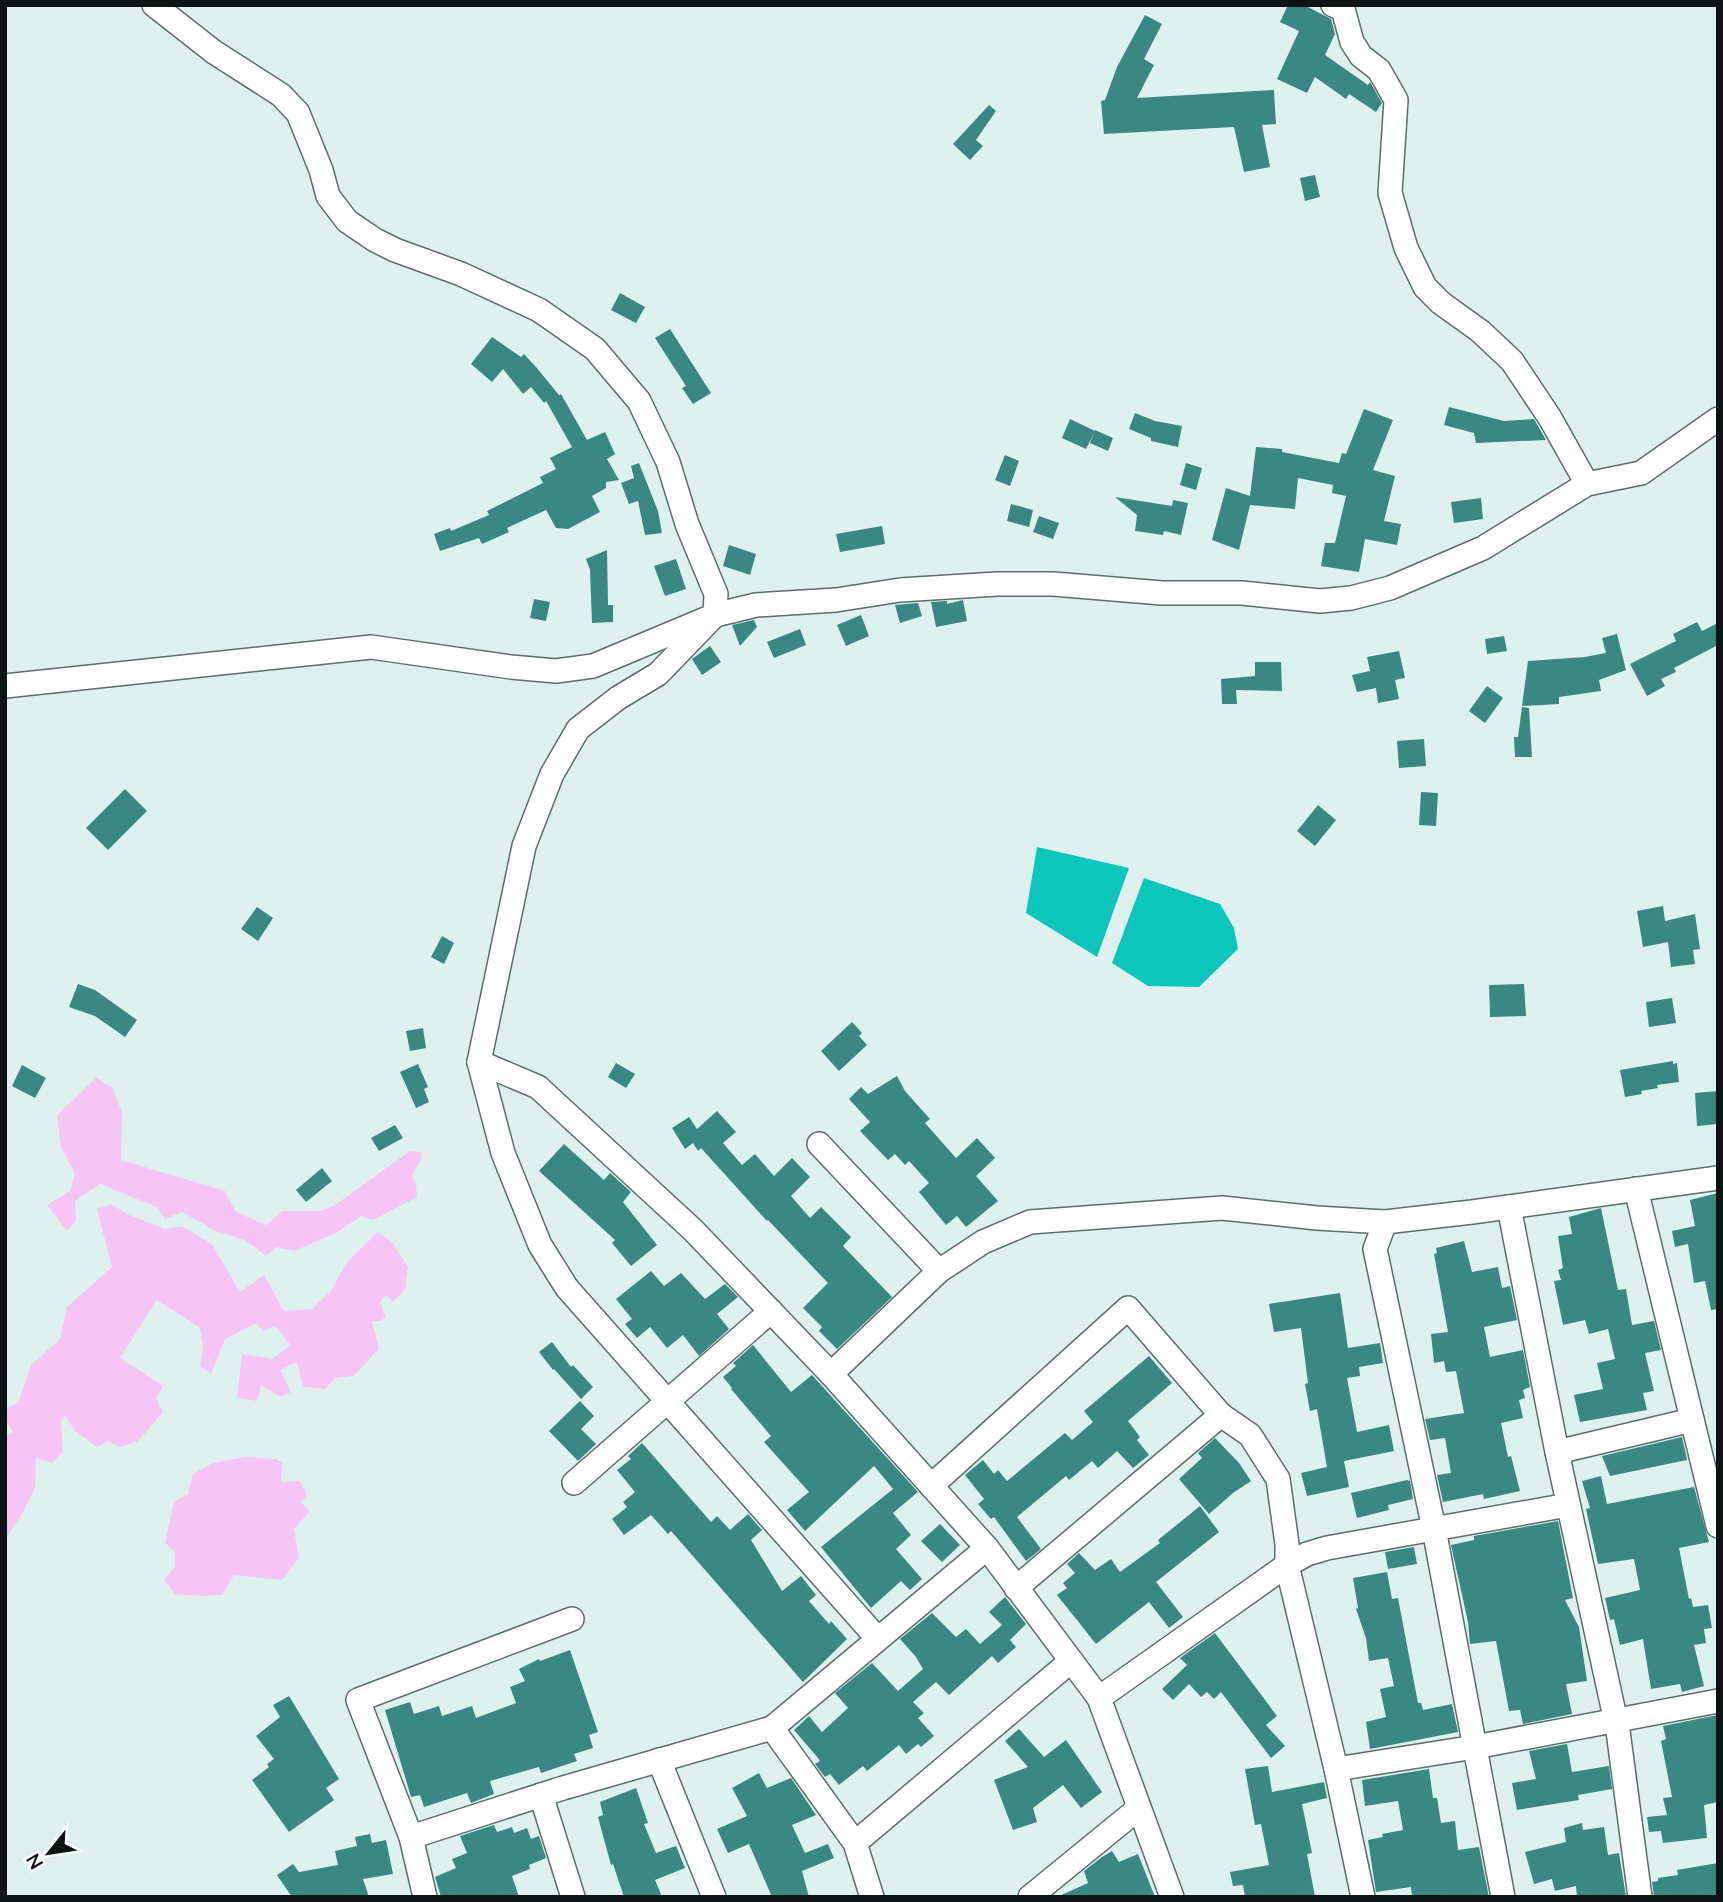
<svg xmlns="http://www.w3.org/2000/svg" width="1723" height="1902" font-family="'Nunito Sans',sans-serif">
<rect width="100%" height="100%" fill="#dff1ef"/>
<g fill="#f7c4f6">
<polygon points="96,1078 112,1087 122,1112 121,1160 225,1191 236,1212 266,1225 282,1211 321,1211 335,1205 410,1151 422,1152 421,1160 412,1175 416,1184 417,1197 373,1220 361,1216 336,1233 294,1251 277,1247 266,1256 245,1240 218,1232 182,1212 165,1219 157,1207 100,1184 75,1201 76,1221 67,1231 47,1205 70,1191 75,1174 61,1147 57,1115"/>
<polygon points="111,1204 129,1215 165,1229 181,1226 212,1244 240,1292 264,1275 284,1311 312,1309 331,1291 347,1262 378,1232 392,1242 408,1267 405,1289 393,1302 386,1295 380,1302 386,1317 380,1321 372,1321 379,1349 353,1376 335,1378 325,1389 303,1387 297,1362 280,1370 291,1392 281,1397 261,1385 257,1401 237,1398 242,1354 272,1359 291,1345 275,1326 263,1331 256,1323 225,1339 211,1374 200,1366 203,1347 200,1328 157,1300 120,1358 163,1386 156,1398 163,1412 138,1441 121,1447 108,1441 97,1447 75,1431 65,1415 61,1422 63,1452 52,1463 36,1458 35,1488 23,1512 5,1540 5,1435 14,1432 5,1420 5,1409 18,1403 31,1365 60,1339 67,1307 112,1267 97,1209"/>
<polygon points="245,1457 276,1459 282,1463 281,1482 300,1481 307,1495 301,1502 310,1511 294,1529 299,1558 282,1580 234,1575 222,1595 200,1596 175,1594 164,1580 175,1567 175,1551 165,1543 174,1502 188,1494 193,1474 213,1463"/>
</g>
<g fill="#0ec5bc">
<polygon points="1037,847 1129,868 1097,957 1026,913"/>
<polygon points="1144,878 1220,904 1234,928 1238,949 1199,987 1148,986 1112,963"/>
</g>
<g fill="#3a8882">
<polygon points="1288,5 1304,5 1331,19 1335,34 1325,55 1368,85 1370,82 1382,103 1376,112 1349,94 1346,99 1315,77 1307,93 1277,79 1299,31 1280,22"/>
<polygon points="1145,15 1162,24 1144,59 1154,65 1137,98 1274,90 1276,124 1262,125 1270,167 1244,172 1234,127 1104,134 1101,101 1105,100 1117,67"/>
<polygon points="989,105 996,111 976,140 983,146 970,160 953,144"/>
<polygon points="1315,175 1320,197 1305,201 1300,178"/>
<polygon points="620,293 645,307 636,323 611,310"/>
<polygon points="670,329 711,393 693,404 682,388 686,386 655,338"/>
<polygon points="492,337 521,357 524,354 536,367 559,395 561,394 587,440 605,432 615,454 607,459 619,480 606,482 606,488 592,496 600,512 568,529 556,528 546,510 507,528 509,532 482,544 479,538 440,551 434,534 450,528 451,531 489,515 487,511 543,483 540,477 556,469 550,458 572,447 546,401 544,403 531,387 523,394 503,369 492,382 471,364"/>
<polygon points="1449,407 1504,421 1534,419 1546,440 1476,443 1474,433 1444,425"/>
<polygon points="1364,409 1393,420 1373,470 1395,476 1384,521 1401,524 1397,545 1365,539 1359,572 1321,566 1325,543 1335,543 1346,496 1332,493 1333,485 1298,478 1295,509 1250,505 1239,550 1212,540 1226,488 1250,496 1256,447 1282,449 1282,452 1339,463 1342,453 1346,454"/>
<polygon points="1135,413 1155,421 1182,426 1178,447 1151,441 1151,438 1129,429"/>
<polygon points="1070,419 1095,431 1086,449 1062,438"/>
<polygon points="1095,430 1113,438 1108,451 1090,443"/>
<polygon points="1005,455 1019,461 1010,486 995,480"/>
<polygon points="639,463 658,511 662,533 645,535 638,501 629,504 621,483 634,478 631,466"/>
<polygon points="1186,463 1202,468 1196,490 1180,485"/>
<polygon points="1115,497 1172,506 1173,500 1188,503 1181,535 1164,531 1163,535 1135,531 1137,515"/>
<polygon points="1481,498 1483,519 1454,523 1451,502"/>
<polygon points="1011,504 1033,510 1029,527 1007,521"/>
<polygon points="1039,516 1059,523 1053,539 1033,532"/>
<polygon points="882,526 885,544 840,552 836,534"/>
<polygon points="729,545 756,554 750,575 723,566"/>
<polygon points="607,550 608,605 613,605 613,622 592,623 590,570 586,559"/>
<polygon points="676,559 686,589 665,596 654,566"/>
<polygon points="534,599 550,602 546,621 530,618"/>
<polygon points="963,600 967,621 936,627 931,602 947,601 947,604"/>
<polygon points="918,603 922,616 900,623 895,605"/>
<polygon points="861,615 869,636 846,646 837,625"/>
<polygon points="754,620 757,627 740,646 732,625"/>
<polygon points="1697,622 1702,631 1718,623 1718,645 1674,668 1676,672 1661,679 1665,686 1647,696 1630,664 1676,641 1673,634"/>
<polygon points="800,629 806,645 774,658 767,642"/>
<polygon points="1617,634 1626,670 1599,680 1601,691 1559,697 1559,704 1522,706 1528,661 1585,657 1606,653 1602,638"/>
<polygon points="1504,636 1507,651 1487,654 1485,639"/>
<polygon points="710,646 721,662 702,675 692,659"/>
<polygon points="1399,651 1405,678 1395,680 1399,699 1378,703 1376,688 1357,692 1352,675 1370,671 1367,657"/>
<polygon points="1255,662 1281,662 1282,691 1236,690 1237,704 1222,704 1221,679 1255,676"/>
<polygon points="1487,686 1503,698 1485,723 1469,711"/>
<polygon points="1522,707 1529,708 1532,757 1515,757 1514,737 1518,737"/>
<polygon points="1424,739 1426,766 1399,768 1397,741"/>
<polygon points="125,789 147,811 108,850 86,828"/>
<polygon points="1421,792 1438,793 1436,826 1419,825"/>
<polygon points="1318,805 1336,820 1315,846 1297,831"/>
<polygon points="1663,906 1665,921 1695,914 1700,949 1693,950 1695,964 1671,967 1668,942 1643,947 1637,911"/>
<polygon points="257,907 273,918 258,941 241,929"/>
<polygon points="442,936 454,943 444,964 431,957"/>
<polygon points="78,984 95,990 137,1020 125,1037 95,1016 69,1007"/>
<polygon points="1524,984 1526,1016 1490,1017 1489,985"/>
<polygon points="1672,998 1676,1023 1649,1027 1646,1002"/>
<polygon points="852,1022 862,1033 859,1036 867,1045 839,1071 821,1051"/>
<polygon points="423,1028 426,1048 410,1051 406,1031"/>
<polygon points="1673,1061 1673,1064 1677,1063 1679,1082 1657,1085 1658,1088 1641,1091 1642,1094 1625,1097 1620,1070"/>
<polygon points="616,1063 635,1074 626,1088 608,1077"/>
<polygon points="418,1064 428,1087 424,1089 429,1102 416,1108 400,1072"/>
<polygon points="22,1065 46,1078 35,1098 12,1086"/>
<polygon points="897,1076 905,1091 930,1119 925,1123 956,1158 977,1138 995,1158 976,1176 998,1201 966,1227 957,1216 946,1225 919,1192 929,1183 909,1161 905,1165 895,1154 888,1160 860,1131 870,1122 849,1099 861,1087 868,1094"/>
<polygon points="1718,1091 1718,1124 1697,1126 1695,1093"/>
<polygon points="717,1111 736,1132 723,1143 742,1165 755,1154 774,1176 792,1158 810,1177 791,1196 810,1218 821,1207 851,1237 843,1246 892,1297 837,1349 819,1331 822,1327 803,1308 828,1283 768,1220 767,1221 701,1148 698,1151 693,1143 685,1149 672,1128 689,1117 697,1129"/>
<polygon points="395,1125 403,1138 379,1151 371,1138"/>
<polygon points="564,1144 604,1180 610,1173 631,1192 623,1202 657,1245 631,1266 612,1243 615,1240 539,1171"/>
<polygon points="322,1168 332,1181 306,1202 296,1190"/>
<polygon points="1718,1193 1718,1309 1711,1310 1705,1281 1694,1283 1688,1244 1675,1247 1672,1231 1695,1226 1690,1200"/>
<polygon points="1601,1208 1618,1290 1626,1289 1632,1325 1654,1321 1661,1350 1645,1353 1654,1391 1643,1393 1647,1410 1580,1422 1574,1395 1603,1389 1597,1363 1615,1359 1608,1329 1589,1334 1585,1320 1563,1325 1554,1281 1561,1280 1558,1270 1563,1268 1558,1236 1572,1234 1569,1217"/>
<polygon points="1464,1241 1472,1272 1498,1267 1502,1288 1510,1286 1517,1320 1484,1327 1490,1357 1523,1350 1530,1387 1523,1390 1525,1398 1519,1400 1523,1418 1501,1423 1508,1457 1511,1456 1520,1491 1484,1499 1483,1494 1443,1502 1437,1475 1451,1473 1445,1438 1430,1440 1425,1419 1464,1413 1456,1371 1446,1372 1444,1361 1434,1363 1431,1334 1448,1332 1434,1254 1437,1253 1436,1248"/>
<polygon points="651,1271 664,1286 681,1273 705,1299 725,1284 738,1297 717,1314 729,1329 699,1356 683,1335 667,1348 650,1327 637,1338 625,1324 632,1319 616,1299"/>
<polygon points="1340,1293 1348,1348 1380,1343 1383,1363 1359,1367 1360,1376 1347,1378 1357,1432 1389,1425 1394,1451 1344,1461 1349,1487 1307,1496 1301,1473 1327,1467 1317,1409 1310,1411 1305,1384 1308,1383 1301,1328 1274,1332 1269,1304"/>
<polygon points="552,1342 571,1367 573,1365 593,1387 581,1399 554,1369 553,1370 539,1352"/>
<polygon points="753,1345 791,1392 812,1375 918,1492 893,1513 911,1535 896,1549 922,1579 910,1590 901,1581 871,1608 821,1547 893,1489 874,1466 805,1531 787,1510 809,1492 764,1442 771,1436 731,1389 732,1388 723,1377 736,1366 733,1363"/>
<polygon points="1149,1356 1172,1383 1128,1421 1140,1437 1137,1440 1149,1455 1133,1468 1117,1451 1098,1468 1092,1461 1069,1480 1066,1476 1017,1517 1041,1549 1026,1561 994,1517 991,1519 978,1504 984,1499 965,1475 983,1460 994,1474 998,1470 1007,1481 1065,1433 1072,1440 1093,1422 1084,1411"/>
<polygon points="580,1401 594,1416 581,1429 596,1444 578,1461 549,1431"/>
<polygon points="1682,1437 1687,1460 1610,1476 1602,1456"/>
<polygon points="1215,1438 1239,1463 1251,1481 1233,1493 1209,1514 1179,1479 1202,1458 1198,1453"/>
<polygon points="642,1443 711,1522 717,1516 730,1530 748,1514 762,1530 751,1540 782,1591 801,1576 816,1595 809,1601 829,1624 831,1621 847,1639 803,1682 671,1531 668,1534 651,1515 624,1535 612,1519 627,1507 623,1502 635,1492 617,1470 631,1459 628,1456"/>
<polygon points="1601,1476 1607,1504 1694,1487 1709,1542 1679,1548 1689,1599 1691,1598 1693,1607 1708,1605 1712,1628 1704,1629 1706,1643 1694,1645 1704,1686 1682,1692 1680,1684 1651,1689 1643,1639 1620,1645 1614,1619 1610,1620 1605,1598 1640,1590 1634,1559 1598,1564 1586,1509 1590,1508 1582,1481"/>
<polygon points="1407,1480 1410,1481 1413,1499 1388,1505 1389,1510 1357,1518 1351,1493"/>
<polygon points="1200,1506 1219,1532 1156,1582 1183,1617 1169,1628 1149,1602 1096,1644 1057,1595 1067,1588 1063,1583 1075,1573 1067,1564 1079,1553 1095,1570 1111,1559 1120,1572 1160,1543 1158,1540"/>
<polygon points="1558,1521 1573,1598 1565,1600 1579,1627 1587,1681 1566,1684 1572,1714 1523,1724 1520,1710 1509,1711 1496,1641 1470,1644 1468,1622 1451,1545 1474,1540 1474,1536"/>
<polygon points="940,1524 960,1545 942,1562 921,1541"/>
<polygon points="1414,1547 1417,1564 1388,1569 1385,1552"/>
<polygon points="1387,1572 1392,1599 1398,1598 1418,1703 1421,1703 1423,1710 1452,1704 1458,1732 1370,1749 1366,1722 1386,1717 1380,1689 1394,1686 1388,1658 1369,1661 1366,1638 1356,1609 1358,1608 1353,1578"/>
<polygon points="1005,1597 1026,1624 1010,1640 1016,1647 998,1663 992,1656 949,1695 936,1682 913,1702 924,1713 918,1718 934,1736 921,1747 918,1744 906,1754 899,1745 867,1771 863,1766 839,1785 830,1774 825,1777 815,1764 820,1761 818,1758 794,1730 809,1716 822,1732 848,1708 835,1693 872,1663 898,1691 923,1669 916,1657 900,1639 932,1613 956,1637 966,1629 980,1644 1002,1625 989,1612"/>
<polygon points="1215,1633 1277,1716 1266,1725 1285,1746 1271,1758 1221,1692 1214,1699 1207,1692 1201,1697 1189,1684 1173,1700 1162,1689 1187,1665 1180,1658"/>
<polygon points="570,1650 598,1732 589,1735 593,1748 574,1754 577,1761 541,1773 539,1767 490,1781 494,1794 471,1803 467,1793 424,1807 420,1795 411,1797 385,1710 410,1702 414,1714 439,1706 442,1716 472,1706 476,1718 516,1703 510,1687 525,1681 519,1669 539,1659 540,1661"/>
<polygon points="289,1696 339,1779 326,1788 334,1800 289,1832 252,1780 269,1767 267,1764 274,1759 256,1736 280,1717 273,1705"/>
<polygon points="1718,1715 1718,1802 1704,1805 1707,1838 1663,1843 1661,1831 1649,1832 1647,1817 1667,1815 1663,1798 1672,1797 1661,1741 1666,1739 1663,1726"/>
<polygon points="1019,1729 1044,1757 1066,1740 1102,1792 1081,1808 1063,1785 1033,1808 1037,1822 1013,1830 994,1780 1028,1767 1005,1741"/>
<polygon points="1567,1744 1572,1772 1609,1766 1612,1789 1578,1795 1579,1800 1517,1810 1512,1783 1536,1779 1529,1751"/>
<polygon points="1268,1766 1272,1792 1324,1782 1327,1798 1302,1804 1312,1853 1307,1854 1315,1897 1245,1897 1243,1885 1233,1886 1230,1872 1269,1865 1261,1824 1255,1825 1245,1769"/>
<polygon points="1429,1769 1433,1798 1437,1798 1441,1823 1455,1821 1458,1850 1479,1847 1489,1897 1412,1897 1411,1887 1376,1892 1368,1840 1383,1837 1382,1834 1403,1830 1398,1801 1365,1806 1362,1780"/>
<polygon points="759,1773 767,1788 791,1778 816,1815 792,1825 805,1853 828,1844 834,1858 802,1871 809,1897 772,1897 749,1844 728,1853 717,1829 747,1816 732,1788"/>
<polygon points="636,1788 648,1823 644,1824 656,1853 676,1846 685,1868 655,1880 662,1897 624,1897 613,1864 611,1865 598,1817 603,1815 600,1802"/>
<polygon points="1582,1823 1583,1830 1604,1827 1608,1855 1619,1853 1626,1897 1577,1897 1576,1886 1555,1891 1552,1879 1534,1884 1525,1852 1566,1842 1564,1828"/>
<polygon points="494,1825 497,1832 512,1827 514,1833 527,1828 531,1839 539,1836 546,1858 529,1865 530,1869 512,1876 519,1897 441,1897 435,1877 456,1868 452,1859 467,1853 460,1836"/>
<polygon points="370,1834 372,1843 386,1840 393,1874 363,1879 369,1897 292,1897 277,1875 293,1864 299,1872 338,1865 335,1851 357,1846 355,1837"/>
<polygon points="1112,1851 1119,1862 1138,1854 1155,1897 1057,1897 1088,1883 1084,1871 1102,1857"/>
<polygon points="1718,1863 1718,1897 1654,1897 1652,1882 1658,1881 1658,1878 1678,1875 1677,1870"/>
</g>
<g fill="none" stroke-linecap="round" stroke-linejoin="round">
<defs>
<g id="street">
<polyline points="154,5 214,52 281,95 298,113 321,170 328,196 347,221 375,240 395,250 461,274 539,310 595,349 639,401 668,462 687,524 716,594 715,615 658,674 618,698 578,729 552,774 524,846 479,1062 538,1087 693,1230 831,1374 987,1548 1099,1698 1172,1897"/>
<polyline points="1333,5 1343,9 1352,42 1361,56 1379,70 1396,100 1390,193 1406,248 1425,287 1441,303 1480,331 1512,361 1550,418 1587,484"/>
<polyline points="5,686 371,647 511,667 556,671 593,666 715,615 756,605 836,600 900,590 997,584 1053,584 1162,593 1242,593 1320,601 1351,598 1390,588 1483,548 1587,484 1641,473 1718,419"/>
<polyline points="479,1062 503,1153 540,1245 567,1288 877,1638"/>
<polyline points="819,1144 939,1271"/>
<polyline points="1636,1189 1718,1526"/>
<polyline points="1509,1207 1557,1452 1618,1731 1640,1897"/>
<polyline points="1385,1222 1375,1249 1434,1529 1503,1897"/>
<polyline points="831,1374 939,1271 983,1242 1030,1222 1222,1208 1317,1218 1385,1222 1472,1212 1718,1178"/>
<polyline points="1557,1452 1692,1420"/>
<polyline points="574,1483 771,1311"/>
<polyline points="931,1486 1128,1308 1221,1415"/>
<polyline points="1016,1588 1221,1415 1250,1435 1278,1479 1287,1544 1287,1565 1336,1769"/>
<polyline points="1099,1698 1287,1565 1307,1554 1327,1548 1568,1505"/>
<polyline points="772,1728 855,1843 872,1897"/>
<polyline points="659,1760 714,1897"/>
<polyline points="541,1795 573,1897"/>
<polyline points="411,1837 358,1700 572,1619"/>
<polyline points="855,1843 1071,1661"/>
<polyline points="425,1897 411,1837 563,1788 772,1728 987,1548"/>
<polyline points="1030,1897 1139,1808"/>
<polyline points="1363,1897 1336,1769 1475,1747 1718,1701"/>
</g>
</defs>
<use href="#street" stroke="#5d6d6b" stroke-width="26"/>
<use href="#street" stroke="#fff" stroke-width="23"/>
</g>
<rect width="1723" height="1902" fill="none" stroke="#0d1312" stroke-width="14"/>
<g transform="translate(49 1853) rotate(240)" stroke="#ffffff" stroke-width="5" paint-order="stroke">
<path d="M0-5L12 26L0 18L-12 26Z" fill="#0d1312"/>
<text y="-10" font-size="19" font-weight="bold" text-anchor="middle" fill="#0d1312">N</text>
</g>
</svg>
